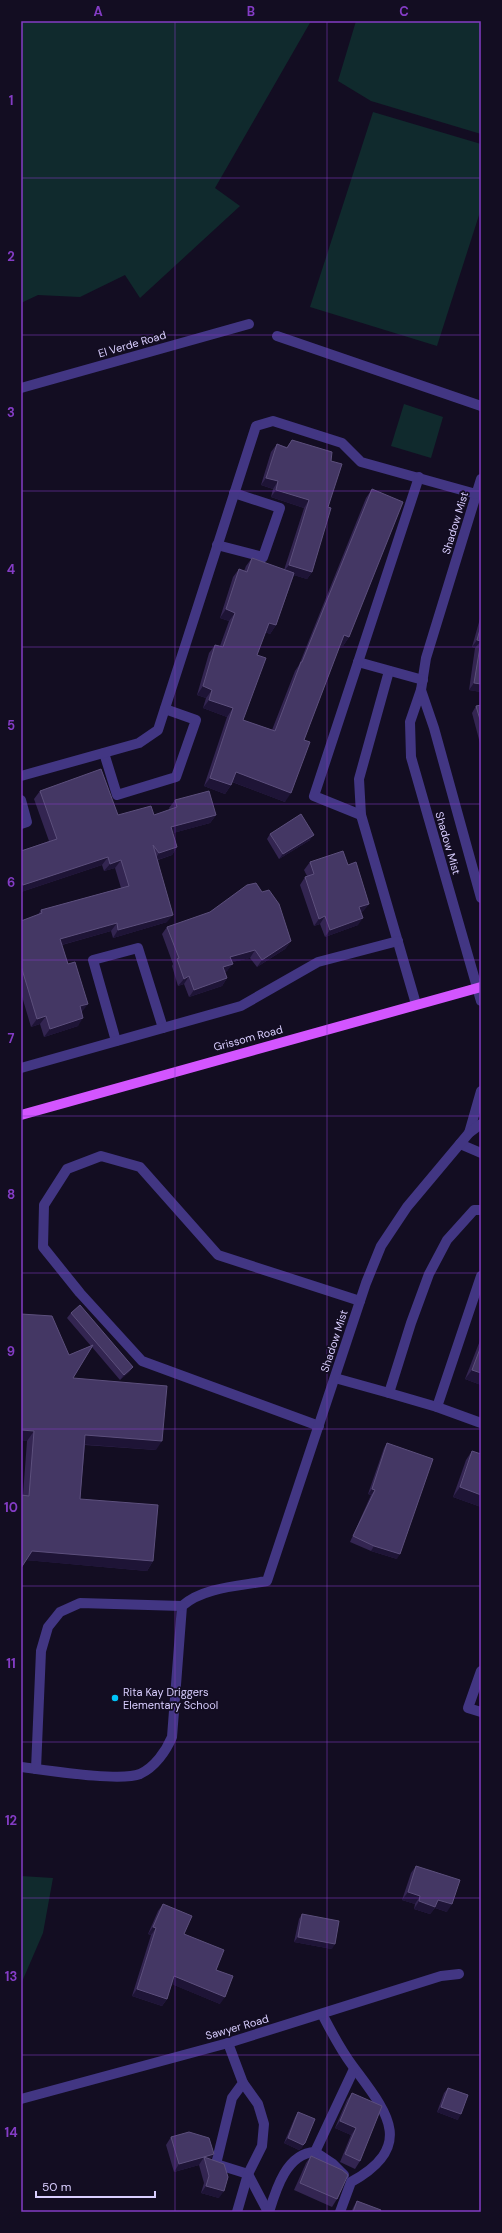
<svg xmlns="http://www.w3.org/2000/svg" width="502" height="2233" font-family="'DM Sans',sans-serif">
<rect width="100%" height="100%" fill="#130d22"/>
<g fill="#102a2d">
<polygon points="21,21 311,21 215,188 240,206 140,298 125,275 80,297 38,295 21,303"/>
<polygon points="356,21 481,21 481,134 371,101 338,81"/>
<polygon points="373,112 481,144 481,209 437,346 310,307"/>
<polygon points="404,404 443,417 431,458 391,446"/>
<polygon points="21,1876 53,1878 43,1933 21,1984"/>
</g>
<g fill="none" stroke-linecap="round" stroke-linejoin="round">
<g stroke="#423683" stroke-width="10">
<polyline points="277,336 481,406"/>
<polyline points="21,388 249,324"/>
<polyline points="481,479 426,658 421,690 410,722 411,757 481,1001"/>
<polyline points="217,545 263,557 280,508 234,493"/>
<polyline points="358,662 423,680"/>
<polyline points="389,671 359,779 361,815 416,1004"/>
<polyline points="421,690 434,728 481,898"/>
<polyline points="104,753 117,795 176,777 196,720 165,709"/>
<polyline points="21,776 139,743 158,730 256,426 273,421 342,443 361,462 476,494"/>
<polyline points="21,800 27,822 21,824"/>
<polyline points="361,815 314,796 419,477"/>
<polyline points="116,1041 93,960 138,948 163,1028"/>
<polyline points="21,1068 241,1006 318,962 398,941"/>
<polyline points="469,1133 481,1091"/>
<polyline points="460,1144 481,1153"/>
<polyline points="481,1276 437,1407 481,1423"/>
<polyline points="335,1378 389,1393"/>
<polyline points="437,1407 389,1393 411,1323 429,1274 447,1240 474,1210 481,1210"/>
<polyline points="319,1426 142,1361 80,1293 43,1247 44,1205 67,1169 101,1156 140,1167 218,1255 360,1301"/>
<polyline points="481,1671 468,1708 481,1712"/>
<path d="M 21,1767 C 46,1770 120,1782 140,1774 C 155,1767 166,1751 172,1737 L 182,1606 C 203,1587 240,1586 267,1581 L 366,1283 L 381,1246 L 407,1207 L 469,1133 L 481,1124"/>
<polyline points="36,1769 41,1651 48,1627 60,1612 80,1603 182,1606"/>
<path d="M 322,2014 C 331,2031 340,2049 352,2065 C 385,2110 418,2145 351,2182 L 340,2212"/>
<polyline points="228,2043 243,2083 232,2098 216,2164 248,2174 268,2212"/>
<polyline points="21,2099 228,2043 441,1976 459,1974"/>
<polyline points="344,2175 333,2164 315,2152 354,2069"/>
<polyline points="237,2212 248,2174 262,2146 264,2124 258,2104 243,2083"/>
<path d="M 269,2212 C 276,2189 287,2153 315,2152"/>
</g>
<polyline stroke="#d355ff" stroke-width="10" points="21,1115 481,987"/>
</g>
<g fill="#332551">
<polygon points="292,440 328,507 312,572 307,579 294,575 276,625 270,634 265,632 257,655 243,720 272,730 295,671 299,665 366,498 372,489 349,637 343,646 340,645 304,740 285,802 232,782 231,785 225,794 204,786 227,717 203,708 206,698 197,695 209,653 215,645 220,646 229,621 220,618 233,577 239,569 244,571 246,566 252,558 284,570 304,508 271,497 273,489 261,485 271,452 277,444 287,447"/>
<polygon points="481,615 481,692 469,690 475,648 472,647"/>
<polygon points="481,705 481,747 472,713 476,706"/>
<polygon points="40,791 118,815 154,815 170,810 169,808 175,800 216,815 210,823 173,833 177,847 172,855 158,860 167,922 113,938 111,931 62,945 82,1012 78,1026 44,1037 40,1024 31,1027 21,993 21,921 38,915 41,910 121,888 115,868 104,871 102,865 21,892 21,851 49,841 34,799"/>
<polygon points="270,834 310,840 279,859 267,839"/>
<polygon points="310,862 348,865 369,904 363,911 361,912 358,925 325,937 320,924 314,926 300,885 305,877 307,876 304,870"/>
<polygon points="167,927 291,941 285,949 257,967 250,958 232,962 227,971 225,972 227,978 222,986 189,997 184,984 178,986 172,966 173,964 162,934"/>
<polygon points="71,1313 133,1367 129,1372 120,1380 92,1347 73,1378 156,1450 85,1445 80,1499 153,1561 147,1571 26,1560 23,1495 27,1441 21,1440 21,1314 69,1355 91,1346 67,1318"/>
<polygon points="481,1338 481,1385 465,1379"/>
<polygon points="387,1443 397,1559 371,1551 350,1542 371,1495 368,1494 384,1448"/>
<polygon points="472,1451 481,1507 453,1497 466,1460"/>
<polygon points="416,1866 447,1912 435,1908 430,1914 414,1909 415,1904 402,1900 411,1873"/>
<polygon points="163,1904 184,1934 216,1970 220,2004 172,1984 167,1999 162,2006 132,1996 151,1935 148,1934 158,1911"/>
<polygon points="302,1914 332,1949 294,1942 299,1919"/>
<polygon points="448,2088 458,2120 437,2112 444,2093"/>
<polygon points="352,2093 360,2161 355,2169 340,2162 351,2135 335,2128 347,2100"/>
<polygon points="298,2112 302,2148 299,2150 284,2143 295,2117"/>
<polygon points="171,2137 214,2154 210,2159 219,2198 201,2193 204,2183 199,2165 174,2172 166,2145"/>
<polygon points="311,2156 337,2199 332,2207 294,2190 306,2163"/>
<polygon points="357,2201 380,2212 351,2212 354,2206"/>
</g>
<g fill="#1e1436">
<polygon points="266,478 278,481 273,489 261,485"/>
<polygon points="276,490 309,500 304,508 271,497"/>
<polygon points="289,565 312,572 307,579 283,572"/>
<polygon points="226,609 235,613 229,621 220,618"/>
<polygon points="269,623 276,625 270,634 263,631"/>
<polygon points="344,635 349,637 343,646 338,644"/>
<polygon points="477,640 481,641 475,648 472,647"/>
<polygon points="474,683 481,684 481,692 469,690"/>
<polygon points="203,686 212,690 206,698 197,695"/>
<polygon points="209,700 233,708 227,717 203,708"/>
<polygon points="236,772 291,793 285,802 230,781"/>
<polygon points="210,778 231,785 225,794 204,786"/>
<polygon points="216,815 210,823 166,835 171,827"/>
<polygon points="314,835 310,840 279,859 283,854"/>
<polygon points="177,847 172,855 154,861 159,853"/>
<polygon points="108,857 102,865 21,892 21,888 23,885"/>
<polygon points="121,860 115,868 104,871 110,864"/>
<polygon points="369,904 363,911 354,915 359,907"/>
<polygon points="173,915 167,922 113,938 118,930"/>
<polygon points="325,916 320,924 314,926 319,919"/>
<polygon points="363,918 358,925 325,937 330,930"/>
<polygon points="117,923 111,931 54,947 60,939"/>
<polygon points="291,941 285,949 257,967 262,960"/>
<polygon points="255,950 250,958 225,964 230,957"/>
<polygon points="233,964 227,971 218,974 223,967"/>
<polygon points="189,976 184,984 178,986 184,979"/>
<polygon points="227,978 222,986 189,997 194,990"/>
<polygon points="88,1004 82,1012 74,1014 80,1006"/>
<polygon points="46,1016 40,1024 31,1027 37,1019"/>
<polygon points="83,1018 78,1026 44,1037 50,1029"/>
<polygon points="133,1367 129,1372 120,1380 124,1375"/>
<polygon points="472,1370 481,1373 481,1385 465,1379"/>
<polygon points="21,1430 34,1431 27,1441 21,1440"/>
<polygon points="85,1435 162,1441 156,1450 79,1444"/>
<polygon points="460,1487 481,1495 481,1507 453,1497"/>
<polygon points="372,1489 375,1490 371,1495 368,1494"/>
<polygon points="374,1546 400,1554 397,1559 371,1551"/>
<polygon points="32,1551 153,1561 147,1571 25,1560"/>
<polygon points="408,1892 420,1896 415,1904 402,1900"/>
<polygon points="438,1900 452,1904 447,1912 435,1908 430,1914 414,1909 419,1901"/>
<polygon points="153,1927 156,1928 151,1935 148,1934"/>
<polygon points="298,1937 335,1944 332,1949 294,1942"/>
<polygon points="174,1976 225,1997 220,2004 169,1983"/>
<polygon points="137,1989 167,1999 162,2006 132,1996"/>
<polygon points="441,2107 461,2114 458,2120 437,2112"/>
<polygon points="340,2121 356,2128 351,2135 335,2128"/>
<polygon points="288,2138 305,2143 302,2148 299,2150 284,2143"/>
<polygon points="214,2154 209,2162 204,2157"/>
<polygon points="204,2157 199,2165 174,2172 179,2164"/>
<polygon points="206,2186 224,2191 219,2198 201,2193"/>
</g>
<g fill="#443764" stroke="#5c4f7c">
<polygon points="292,440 332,452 331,461 342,464 328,507 331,508 312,572 289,565 309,500 276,490 278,481 266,478 277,444 287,448"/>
<polygon points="372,489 403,502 349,637 344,635 304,740 310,742 291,793 236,772 231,785 210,778 233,708 209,700 212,690 203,686 215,645 223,647 235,613 226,609 239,569 247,572 252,558 294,573 276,625 269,623 257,655 266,658 243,720 275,731 301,662 302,662"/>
<polygon points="481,626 481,684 474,683 481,641 477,640"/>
<polygon points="481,705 481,723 476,706"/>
<polygon points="101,769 118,815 151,806 154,815 177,807 175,800 209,791 216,815 171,827 177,847 159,853 153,845 173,915 118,930 117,923 60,939 68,964 75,962 88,1004 80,1006 83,1018 50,1029 46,1016 37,1019 21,966 21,921 42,913 41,910 129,886 121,860 110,864 108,857 23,885 21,880 21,851 57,839 40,791"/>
<polygon points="301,814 314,835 283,854 270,834"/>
<polygon points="343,851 348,865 356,862 369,904 359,907 363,918 330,930 325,916 319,919 305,877 314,874 310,862"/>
<polygon points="256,883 262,892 269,890 279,904 291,941 262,960 255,950 230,957 233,964 223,967 227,978 194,990 189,976 184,979 177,959 179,958 167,927 210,912 247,885"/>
<polygon points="80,1305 133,1367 124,1375 71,1313"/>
<polygon points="21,1314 52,1316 69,1355 93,1345 73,1378 167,1386 162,1441 85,1435 80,1499 158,1505 153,1561 32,1551 21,1568 21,1495 29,1496 34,1431 21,1430"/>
<polygon points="481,1346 481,1373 472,1370"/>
<polygon points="387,1443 433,1459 400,1554 374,1546 353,1536 375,1490 372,1489"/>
<polygon points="472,1451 481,1454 481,1495 460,1487"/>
<polygon points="416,1866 460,1880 452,1904 438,1900 435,1907 419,1901 420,1896 408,1892"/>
<polygon points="163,1904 192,1916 184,1934 224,1950 216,1970 233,1976 225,1997 174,1976 167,1999 137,1989 156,1928 153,1927"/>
<polygon points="302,1914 339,1921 335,1944 298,1937"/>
<polygon points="448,2088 468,2095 461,2114 441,2107"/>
<polygon points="352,2093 382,2106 360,2161 345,2154 356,2128 340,2121"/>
<polygon points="298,2112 315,2119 305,2143 303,2145 288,2138"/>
<polygon points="189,2132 209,2138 214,2154 204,2157 224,2164 228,2177 224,2191 206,2186 209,2176 204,2157 179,2164 171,2137"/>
<polygon points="311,2156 342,2170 348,2175 337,2199 300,2183"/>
<polygon points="357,2201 381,2210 380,2212 353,2212"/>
</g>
<path fill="none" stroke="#843cc5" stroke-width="1" stroke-opacity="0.55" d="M 175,21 L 175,2212M 327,21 L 327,2212M 21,178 L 481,178M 21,335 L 481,335M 21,491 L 481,491M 21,647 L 481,647M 21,804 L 481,804M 21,960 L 481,960M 21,1116 L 481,1116M 21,1273 L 481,1273M 21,1429 L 481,1429M 21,1586 L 481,1586M 21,1742 L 481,1742M 21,1898 L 481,1898M 21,2055 L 481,2055"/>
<circle fill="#00c4f9" stroke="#130d22" stroke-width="1.5" cx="115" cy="1698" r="4"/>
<g text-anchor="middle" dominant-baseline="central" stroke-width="3.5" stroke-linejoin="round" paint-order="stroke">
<g font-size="11" fill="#d9ceff" stroke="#130d22">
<text transform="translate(132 344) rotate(-16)">El Verde Road</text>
<text transform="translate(455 523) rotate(-73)">Shadow Mist</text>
<text transform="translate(448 843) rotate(74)">Shadow Mist</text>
<text transform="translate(248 1038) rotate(-15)">Grissom Road</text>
<text transform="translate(334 1341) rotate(-72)">Shadow Mist</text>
<text transform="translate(237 2027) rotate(-16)">Sawyer Road</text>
</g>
<g font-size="11" fill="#d9ceff" stroke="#130d22" text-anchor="start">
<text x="123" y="1692">Rita Kay Driggers<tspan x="123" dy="13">Elementary School</tspan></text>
</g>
</g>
<rect width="502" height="2233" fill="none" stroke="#130d22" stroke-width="44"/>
<path d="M36 2191v6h119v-6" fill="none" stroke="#d9ceff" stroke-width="2"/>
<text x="42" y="2191" font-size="12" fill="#d9ceff" stroke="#130d22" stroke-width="3" paint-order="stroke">50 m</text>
<rect x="22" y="22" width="458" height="2189" fill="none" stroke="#843cc5" stroke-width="1.5"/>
<g font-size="13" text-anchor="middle" font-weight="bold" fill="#843cc5">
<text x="98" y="16">A</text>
<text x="251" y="16">B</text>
<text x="404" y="16">C</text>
<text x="11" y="105">1</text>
<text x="11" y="261">2</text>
<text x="11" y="417">3</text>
<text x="11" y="574">4</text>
<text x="11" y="730">5</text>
<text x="11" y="887">6</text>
<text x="11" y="1043">7</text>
<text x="11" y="1199">8</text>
<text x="11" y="1356">9</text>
<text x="11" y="1512">10</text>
<text x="11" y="1668">11</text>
<text x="11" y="1825">12</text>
<text x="11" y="1981">13</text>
<text x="11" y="2137">14</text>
</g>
</svg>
